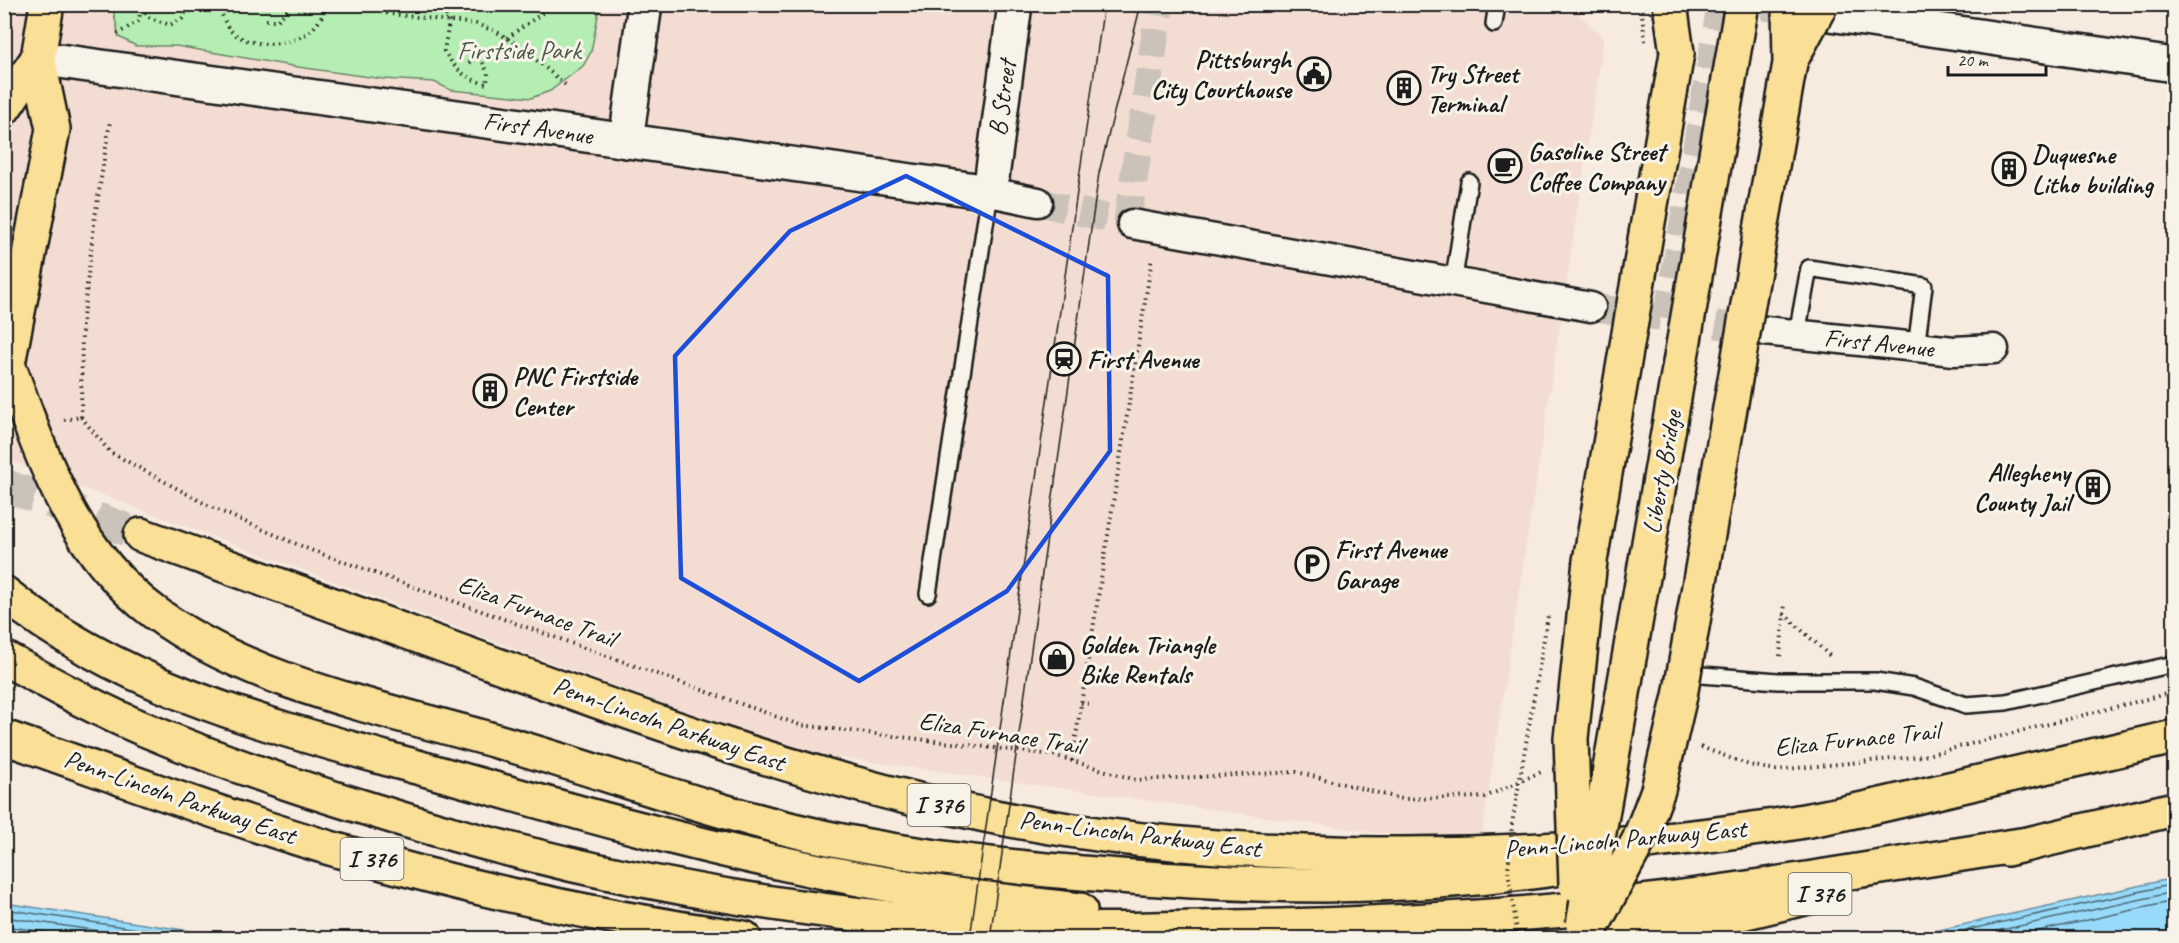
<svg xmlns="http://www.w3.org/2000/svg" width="2179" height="943" font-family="Caveat,sans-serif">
<rect width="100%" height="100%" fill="#f7ebe0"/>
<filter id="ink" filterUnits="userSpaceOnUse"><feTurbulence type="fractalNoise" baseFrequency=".0167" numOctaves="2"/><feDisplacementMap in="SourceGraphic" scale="12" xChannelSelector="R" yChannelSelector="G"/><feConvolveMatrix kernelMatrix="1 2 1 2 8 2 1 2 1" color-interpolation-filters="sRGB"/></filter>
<g filter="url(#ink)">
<polygon fill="#f3ddd2" points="4,5 1569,5 1604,38 1480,847 786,750 5,459"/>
<polygon fill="#b4eeb2" stroke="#688567" stroke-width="1.5" points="112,5 112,4 600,5 591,52 583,66 550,91 531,98 451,90 434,82 383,79 298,67 176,46 136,46 119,37"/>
<g fill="#97daf9" stroke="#668ea1" stroke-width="1.5">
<polygon points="2174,878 2174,938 1903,938"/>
<polygon points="5,903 237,938 5,938"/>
</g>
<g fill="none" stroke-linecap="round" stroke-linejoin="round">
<g stroke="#4d6874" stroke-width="1.5">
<polyline points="4,909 197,938"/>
<polyline points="4,917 147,938"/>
<polyline points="4,926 87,938"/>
<polyline points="1931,938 2174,884"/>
<polyline points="1965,938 2174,892"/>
<polyline points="2007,938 2174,901"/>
</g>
<g stroke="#cbc2b9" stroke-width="28" stroke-dasharray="28 14" stroke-linecap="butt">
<polyline points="1038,202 1132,224"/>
<polyline points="1127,223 1160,4"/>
<polyline points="1591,307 1764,331"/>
<polyline points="1667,319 1721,4"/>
</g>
<polyline stroke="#cbc2b9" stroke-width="33" stroke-dasharray="33 16" stroke-linecap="butt" points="1764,4 1816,12"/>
<polyline stroke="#cbc2b9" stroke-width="33" stroke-dasharray="33 16" stroke-linecap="butt" points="4,485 141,535"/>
<defs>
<g id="service">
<polyline points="1494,24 1497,4"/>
<polyline points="1453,284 1469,182"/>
<polyline points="1797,334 1809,268 1924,286 1916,348"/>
<polyline points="928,594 990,192"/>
<polyline points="1702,675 1778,681 1875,681 1914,687 1966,705 2006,702 2174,664"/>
</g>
<g id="minor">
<polyline points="990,192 1038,202"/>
<polyline points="1132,224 1591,307"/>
<polyline points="1765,331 1954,351 1994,349"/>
</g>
<g id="secondary">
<polyline points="1823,13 2174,65"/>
<polyline points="38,58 990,192 1015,4"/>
<polyline points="626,141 645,4"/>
</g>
<g id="primary">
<polyline points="4,108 38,58"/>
<polyline points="8,364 53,129 38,58 47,4"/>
</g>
<polyline id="trunk" points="1670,4 1677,53"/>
<g id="motorway">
<path d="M 8,364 C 42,456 72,551 154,612 C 251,684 386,709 500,742 C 608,773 714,813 823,837 C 912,856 1004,867 1095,874 C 1259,888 1417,892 1580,865"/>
<path d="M 141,535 C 260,578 378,621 497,665 C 645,719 794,772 948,807 C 1206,866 1512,866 1774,826 C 1833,817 1891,803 1949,789 C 2024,772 2099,754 2174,737"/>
<path d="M 4,593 C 126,692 283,729 431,771 C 568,810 705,849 844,876 C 922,892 1001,901 1080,910"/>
<path d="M 4,658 C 50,683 96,709 144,729 C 217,760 293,786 369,809 C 585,877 808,919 1034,928 C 1100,931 1166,929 1232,927 C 1353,925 1475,919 1596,907 C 1740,893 1885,865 2028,844"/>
<path d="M 4,737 C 116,776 227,818 340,851 C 472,889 607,919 744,938"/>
<polyline points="2007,849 2174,809"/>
<polyline points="1610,938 1742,913 1817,895"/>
</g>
</defs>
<use href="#service" stroke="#1c1c1c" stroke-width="20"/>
<use href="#minor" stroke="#1c1c1c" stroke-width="33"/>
<use href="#secondary" stroke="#1c1c1c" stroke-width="38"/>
<use href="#primary" stroke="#1c1c1c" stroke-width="38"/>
<use href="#trunk" stroke="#1c1c1c" stroke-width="38"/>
<use href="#motorway" stroke="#1c1c1c" stroke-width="38"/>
<g stroke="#1c1c1c" stroke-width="4" stroke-dasharray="1.5 4.5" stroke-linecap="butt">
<path d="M 218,4 C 221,12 225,24 230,30 C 251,51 298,47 316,25 C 321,20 324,11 328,4"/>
<polyline points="371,4 383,13 476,24 497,32 521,47 568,87"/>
<path d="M 442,4 L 449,22 L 444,51 C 456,70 465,79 487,84 L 488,73 L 481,59 L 472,59 L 467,67"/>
<polyline points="141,8 148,17 170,25 182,19 188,8 186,4"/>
<polyline points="266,20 278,20 293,4"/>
<polyline points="117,34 139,21 141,4"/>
<polyline points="507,38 555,4"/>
<polyline points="81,417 110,452 213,508 308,549 800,725 1053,755 1136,780 1297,772 1402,799 1485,797 1541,772"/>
<polyline points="81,417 82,326 95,217 110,121"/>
<polyline points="64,420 81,417"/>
<polyline points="1784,614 1830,656"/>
<polyline points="1780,656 1785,603"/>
<polyline points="1081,703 1093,704"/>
<polyline points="1701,747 1749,765 1776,770 1923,756 2174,692"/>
<polyline points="1072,761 1152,258"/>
</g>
<use href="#service" stroke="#f7f3e8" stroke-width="15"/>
<use href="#minor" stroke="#f7f3e8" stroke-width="28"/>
<use href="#secondary" stroke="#f7f3e8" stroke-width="33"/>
<use href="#primary" stroke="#fadf96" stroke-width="33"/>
<use href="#trunk" stroke="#fadf96" stroke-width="33"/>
<use href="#motorway" stroke="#fadf96" stroke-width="33"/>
<g stroke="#1c1c1c" stroke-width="1.5">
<polyline points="970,938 1104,4"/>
<polyline points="990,938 1099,173 1141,4"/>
</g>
<defs>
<g id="trunk-bridge">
<polyline points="1793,56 1821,4"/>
<polyline points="1576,885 1571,738 1590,561 1677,53"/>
<polyline points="1583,925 1742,4"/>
<polyline points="1586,938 1639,840 1658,790 1680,696 1790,63 1789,4"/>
</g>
</defs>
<use href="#trunk-bridge" stroke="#1c1c1c" stroke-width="38" stroke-linecap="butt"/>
<g stroke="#1c1c1c" stroke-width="4" stroke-dasharray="1.5 4.5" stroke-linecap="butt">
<polyline points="1641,4 1645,41"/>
<polyline points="1518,938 1508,870 1512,824 1548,616"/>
</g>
<use href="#trunk-bridge" stroke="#fadf96" stroke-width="33"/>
</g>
</g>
<path fill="none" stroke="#1d4ed8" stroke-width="4.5" stroke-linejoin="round" d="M 906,176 L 1108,276 L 1110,451 L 1007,591 L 859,681 L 681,578 L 675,356 L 790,231 Z"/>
<defs>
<symbol id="civic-ring" viewBox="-11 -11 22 22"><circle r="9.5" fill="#f7f3e8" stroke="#1c1c1c" stroke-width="1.5"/><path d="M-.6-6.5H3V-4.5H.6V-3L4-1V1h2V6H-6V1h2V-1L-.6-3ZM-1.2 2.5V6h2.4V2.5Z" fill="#1c1c1c"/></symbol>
<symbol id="building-ring" viewBox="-11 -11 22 22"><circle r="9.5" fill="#f7f3e8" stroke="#1c1c1c" stroke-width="1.5"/><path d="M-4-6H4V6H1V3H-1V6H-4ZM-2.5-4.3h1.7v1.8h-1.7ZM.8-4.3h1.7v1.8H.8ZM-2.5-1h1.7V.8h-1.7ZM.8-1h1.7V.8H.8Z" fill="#1c1c1c"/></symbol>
<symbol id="cafe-ring" viewBox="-11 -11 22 22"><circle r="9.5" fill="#f7f3e8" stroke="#1c1c1c" stroke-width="1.5"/><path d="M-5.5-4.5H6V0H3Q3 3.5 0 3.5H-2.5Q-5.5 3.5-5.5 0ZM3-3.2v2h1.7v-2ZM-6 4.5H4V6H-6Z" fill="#1c1c1c"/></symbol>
<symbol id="station-ring" viewBox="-11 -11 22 22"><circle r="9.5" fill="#f7f3e8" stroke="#1c1c1c" stroke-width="1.5"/><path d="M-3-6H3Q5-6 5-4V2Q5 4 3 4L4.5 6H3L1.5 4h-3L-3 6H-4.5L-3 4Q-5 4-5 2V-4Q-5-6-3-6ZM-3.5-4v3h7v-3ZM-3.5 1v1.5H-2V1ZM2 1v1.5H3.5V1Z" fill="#1c1c1c"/></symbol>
<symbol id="parking-ring" viewBox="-11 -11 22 22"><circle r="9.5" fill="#f7f3e8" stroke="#1c1c1c" stroke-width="1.5"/><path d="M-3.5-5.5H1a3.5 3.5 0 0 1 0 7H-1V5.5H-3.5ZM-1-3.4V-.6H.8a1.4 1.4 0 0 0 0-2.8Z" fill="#1c1c1c"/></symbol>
<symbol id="shop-ring" viewBox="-11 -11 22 22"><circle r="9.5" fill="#f7f3e8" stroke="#1c1c1c" stroke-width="1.5"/><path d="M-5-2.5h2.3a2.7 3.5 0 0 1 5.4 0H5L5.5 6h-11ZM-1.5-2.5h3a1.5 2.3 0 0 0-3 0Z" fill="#1c1c1c"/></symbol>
</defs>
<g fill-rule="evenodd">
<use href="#civic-ring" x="1295" y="55" width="38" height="38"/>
<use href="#building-ring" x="1385" y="69" width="38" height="38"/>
<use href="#cafe-ring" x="1486" y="147" width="38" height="38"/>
<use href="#building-ring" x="1990" y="150" width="38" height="38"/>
<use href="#station-ring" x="1045" y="340" width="38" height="38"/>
<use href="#building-ring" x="471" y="372" width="38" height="38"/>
<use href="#building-ring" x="2074" y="468" width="38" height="38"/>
<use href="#parking-ring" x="1293" y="545" width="38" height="38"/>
<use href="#shop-ring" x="1038" y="640" width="38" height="38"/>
</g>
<g text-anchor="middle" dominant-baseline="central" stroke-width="6" stroke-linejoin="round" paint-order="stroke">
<g fill="#f7f3e8" stroke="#5e5c59" stroke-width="1.5">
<rect x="907.5" y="784" width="63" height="42" rx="4.5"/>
<rect x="340.5" y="838" width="63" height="42" rx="4.5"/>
<rect x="1788.5" y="873" width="63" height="42" rx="4.5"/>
</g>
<g font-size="24" font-weight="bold" fill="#1c1c1c">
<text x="939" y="805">I 376</text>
<text x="372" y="859">I 376</text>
<text x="1820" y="894">I 376</text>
</g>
<g font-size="26" fill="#4a5b49" stroke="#f7f3e8">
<text x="519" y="50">Firstside Park</text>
</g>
<g font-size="26" font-weight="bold" fill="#1c1c1c" stroke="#f7f3e8" text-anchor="start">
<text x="1291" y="59" text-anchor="end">Pittsburgh<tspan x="1291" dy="30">City Courthouse</tspan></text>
<text x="1427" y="73">Try Street<tspan x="1427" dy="30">Terminal</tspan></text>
<text x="1528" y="151">Gasoline Street<tspan x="1528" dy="30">Coffee Company</tspan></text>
<text x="2032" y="154">Duquesne<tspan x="2032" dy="30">Litho building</tspan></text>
<text x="1087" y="359">First Avenue</text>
<text x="513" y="376">PNC Firstside<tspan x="513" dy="30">Center</tspan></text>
<text x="2070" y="472" text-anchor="end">Allegheny<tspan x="2070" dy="30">County Jail</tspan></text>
<text x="1335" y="549">First Avenue<tspan x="1335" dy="30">Garage</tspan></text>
<text x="1080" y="644">Golden Triangle<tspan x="1080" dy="30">Bike Rentals</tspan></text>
</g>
<g font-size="26" fill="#1c1c1c" stroke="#f7f3e8">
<text transform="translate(1002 98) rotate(-82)">B Street</text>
<text transform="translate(538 128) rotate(8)">First Avenue</text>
<text transform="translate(1879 343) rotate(6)">First Avenue</text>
<text transform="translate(1662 472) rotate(-80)">Liberty Bridge</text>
<text transform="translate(537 611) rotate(20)">Eliza Furnace Trail</text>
<text transform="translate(669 724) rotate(19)">Penn-Lincoln Parkway East</text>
<text transform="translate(1001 733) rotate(9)">Eliza Furnace Trail</text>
<text transform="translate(1857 739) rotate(-6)">Eliza Furnace Trail</text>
<text transform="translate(180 797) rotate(19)">Penn-Lincoln Parkway East</text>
<text transform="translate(1140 834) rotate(7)">Penn-Lincoln Parkway East</text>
<text transform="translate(1625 839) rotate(-5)">Penn-Lincoln Parkway East</text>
</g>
</g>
<rect width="2179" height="943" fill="none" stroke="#f7f3e8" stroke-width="24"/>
<rect x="12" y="12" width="2155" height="919" fill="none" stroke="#1c1c1c" stroke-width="2" filter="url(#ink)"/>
<path d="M1948 66v9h98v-9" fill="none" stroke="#1c1c1c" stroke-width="3"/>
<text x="1957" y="66" font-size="18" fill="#1c1c1c" stroke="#f7f3e8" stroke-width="4.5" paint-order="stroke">20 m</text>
</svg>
